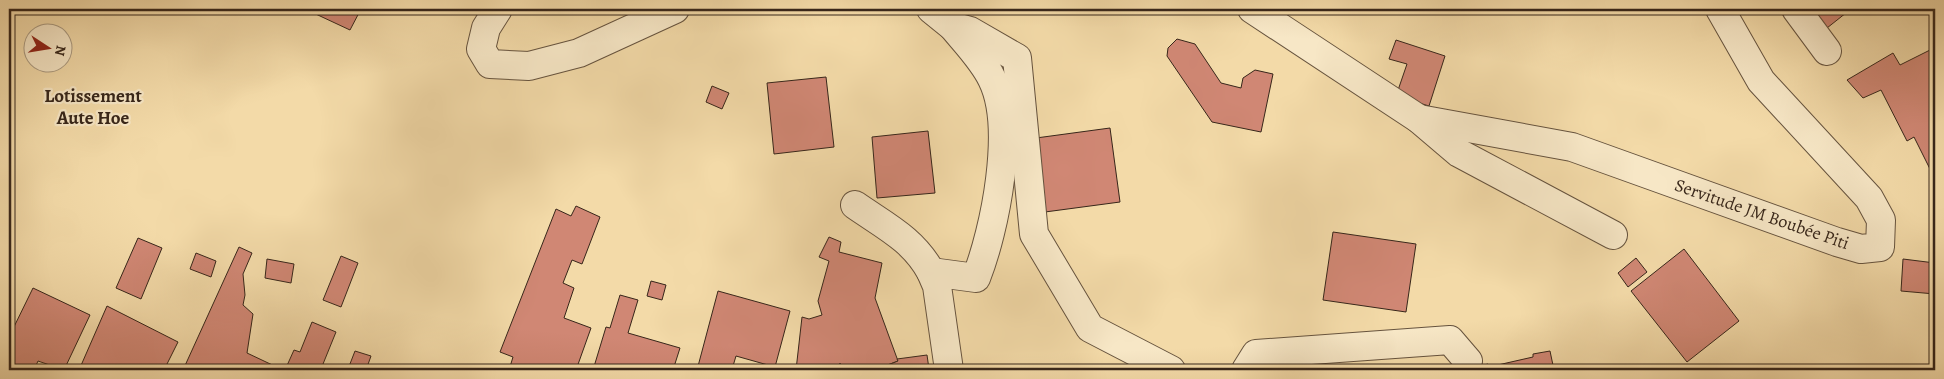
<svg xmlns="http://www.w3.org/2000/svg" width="1944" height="379" font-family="Alegreya,serif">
<rect width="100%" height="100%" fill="#f3daa8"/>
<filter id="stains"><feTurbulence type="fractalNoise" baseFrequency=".004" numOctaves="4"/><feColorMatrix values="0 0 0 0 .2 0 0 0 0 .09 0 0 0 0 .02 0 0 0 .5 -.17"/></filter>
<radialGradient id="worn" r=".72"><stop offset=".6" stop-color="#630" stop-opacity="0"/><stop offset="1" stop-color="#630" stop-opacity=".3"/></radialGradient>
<g fill="#d08774" stroke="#37261a">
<polygon points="305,9 361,9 350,30"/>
<polygon points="967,9 980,9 973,15"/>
<polygon points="1812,9 1851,9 1827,28"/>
<polygon points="1177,39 1195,44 1221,83 1241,88 1243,78 1255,70 1273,74 1261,132 1212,122 1167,56 1168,48"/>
<polygon points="1396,40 1445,56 1429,106 1396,96 1407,64 1389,59"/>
<polygon points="1930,50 1935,59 1935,179 1914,137 1907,141 1881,90 1863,98 1847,80 1893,53 1900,65"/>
<polygon points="826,77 834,147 774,154 767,83"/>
<polygon points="712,86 729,93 722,109 706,102"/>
<polygon points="1110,128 1120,202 1045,212 1036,138"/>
<polygon points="928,131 935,193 877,198 872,137"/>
<polygon points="576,206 600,217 582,264 572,260 563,283 574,288 564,318 591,328 576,370 550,370 543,368 542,370 509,370 513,357 500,352 556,209 571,216"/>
<polygon points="1333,232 1416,244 1406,312 1323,300"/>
<polygon points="829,237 841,242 839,252 882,263 875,298 898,361 874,370 842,370 840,363 838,370 796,370 802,317 809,319 822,315 818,301 829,261 819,257"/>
<polygon points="138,238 162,248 141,299 116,288"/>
<polygon points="239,247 252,253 243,274 245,295 243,305 253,314 247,353 283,370 183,370"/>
<polygon points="1684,249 1739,321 1687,362 1631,291"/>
<polygon points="196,253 216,261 211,277 190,269"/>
<polygon points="341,256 358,263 341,307 323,300"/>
<polygon points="1636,258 1647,272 1628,287 1618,273"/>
<polygon points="267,259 294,264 291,283 265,278"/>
<polygon points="1903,259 1935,263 1935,294 1901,291"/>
<polygon points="651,281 666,285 662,300 647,296"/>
<polygon points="33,288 90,315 64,370 38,361 34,370 14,370 9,367 9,337"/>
<polygon points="718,291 790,311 775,367 736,356 733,366 745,370 697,370"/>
<polygon points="620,295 638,300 628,333 680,348 673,370 593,370 606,327 610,328"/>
<polygon points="107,306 178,342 164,370 79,370"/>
<polygon points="312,322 336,332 323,364 339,370 285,370 294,350 300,352"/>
<polygon points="355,351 371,356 366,370 348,369"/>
<polygon points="1550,351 1554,370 1472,370 1471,368 1488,364 1489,367 1533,357 1533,354"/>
<polygon points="927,355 929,369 884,370 883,367 898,361 897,359"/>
</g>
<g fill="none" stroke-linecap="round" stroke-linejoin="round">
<defs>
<g id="minor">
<polyline points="498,9 486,28 481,49 490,64 529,66 579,53 675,9"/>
<polyline points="931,9 952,26 970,31 1017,58 1034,234 1090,328 1171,370"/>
<polyline points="1252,9 1419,119 1459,153 1613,235"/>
<polyline points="1796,9 1827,51"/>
<polyline points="1419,119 1572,147 1837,242 1861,249 1880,247 1881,220 1869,198 1761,81 1720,9"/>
<path d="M 855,205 C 885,226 913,239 931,272"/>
<path d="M 949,370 L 937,286 L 931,272 L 976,278 C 995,230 1016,127 992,79 C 983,60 966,43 953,27"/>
<polyline points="1246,370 1256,354 1450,340 1468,361"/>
</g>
</defs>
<use href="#minor" stroke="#66533e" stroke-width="30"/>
<use href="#minor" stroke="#f7e7c6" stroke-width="28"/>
</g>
<g text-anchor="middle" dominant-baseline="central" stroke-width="4.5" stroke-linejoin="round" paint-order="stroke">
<g font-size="18" fill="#37261a" stroke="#f7e7c6">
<text transform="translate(1762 214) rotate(19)">Servitude JM Boubée Piti</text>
</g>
<g font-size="19" font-weight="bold" fill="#37261a" stroke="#f7e7c6">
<text x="93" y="96">Lotissement<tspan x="93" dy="22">Aute Hoe</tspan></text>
</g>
</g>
<rect width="1944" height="379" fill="none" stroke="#f3daa8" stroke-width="30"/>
<rect x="10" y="10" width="1924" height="359" fill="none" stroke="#37261a" stroke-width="2.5"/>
<rect x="15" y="15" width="1914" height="349" fill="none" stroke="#37261a"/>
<g transform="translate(48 48) rotate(102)"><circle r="24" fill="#f7e7c6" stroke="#aa9a81"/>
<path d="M0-4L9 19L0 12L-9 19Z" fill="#8f2418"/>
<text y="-8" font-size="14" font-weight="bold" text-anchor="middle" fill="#37261a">N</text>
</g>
<rect width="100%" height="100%" filter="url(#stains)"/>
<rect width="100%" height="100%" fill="url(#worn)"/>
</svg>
